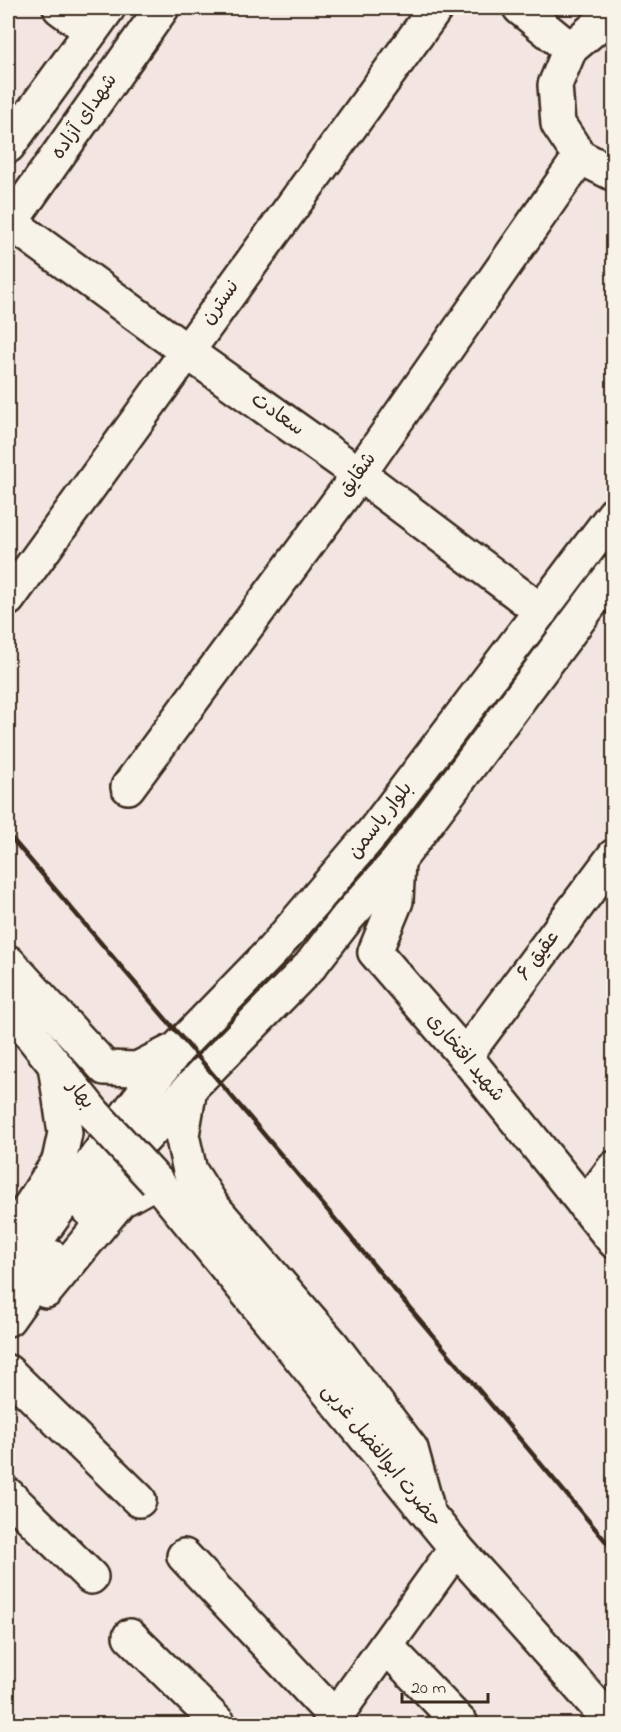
<svg xmlns="http://www.w3.org/2000/svg" width="621" height="1732" font-family="'Indie Flower','Playpen Sans Arabic',sans-serif">
<rect width="100%" height="100%" fill="#f2e5e2"/>
<filter id="ink" filterUnits="userSpaceOnUse"><feTurbulence type="fractalNoise" baseFrequency=".0167" numOctaves="2"/><feDisplacementMap in="SourceGraphic" scale="12" xChannelSelector="R" yChannelSelector="G"/><feConvolveMatrix kernelMatrix="1 2 1 2 8 2 1 2 1" color-interpolation-filters="sRGB"/></filter>
<g filter="url(#ink)">
<g fill="none" stroke-linecap="round" stroke-linejoin="round">
<defs>
<g id="street">
<polyline points="60,8 91,31"/>
<polyline points="520,8 570,49"/>
<polyline points="614,20 603,21 570,49 555,85 558,124 580,157 614,174"/>
<polyline points="8,146 108,8"/>
<polyline points="10,222 186,351 359,474 541,611"/>
<polyline points="8,226 162,8"/>
<polyline points="8,599 436,8"/>
<polyline points="128,787 359,474 580,157"/>
<polyline points="398,861 396,901 375,952 465,1056 614,1241"/>
<polyline points="465,1056 614,856"/>
<polyline points="585,1206 614,1168"/>
<polyline points="8,1372 139,1500"/>
<polyline points="8,1495 91,1577"/>
<polyline points="184,1556 335,1717"/>
<polyline points="130,1636 219,1724"/>
<polyline points="386,1646 461,1724"/>
<polyline points="330,1724 456,1548"/>
</g>
<g id="secondary">
<polyline points="8,962 105,1068 137,1069 173,1051"/>
<polyline points="8,1006 95,1115"/>
<polyline points="190,1088 182,1135 190,1171 213,1207 332,1345 411,1449 426,1504"/>
<polyline points="87,1208 110,1176 190,1088 310,966 347,918 398,861 614,572"/>
<polyline points="8,1241 59,1161 65,1133 55,1065"/>
<polyline points="8,1279 129,1112 177,1049 272,951 374,831 614,514"/>
<polyline points="46,1291 120,1201 156,1181 456,1548 613,1724"/>
<polyline points="8,1319 52,1257"/>
</g>
</defs>
<use href="#street" stroke="#3b2a1e" stroke-width="38"/>
<use href="#secondary" stroke="#3b2a1e" stroke-width="38"/>
<use href="#street" stroke="#f7f3e8" stroke-width="33"/>
<use href="#secondary" stroke="#f7f3e8" stroke-width="33"/>
<polyline stroke="#3b2a1e" stroke-width="4.5" points="8,834 251,1119 614,1551"/>
<defs>
<polyline id="secondary-bridge" points="95,1115 156,1181"/>
</defs>
<use href="#secondary-bridge" stroke="#3b2a1e" stroke-width="38" stroke-linecap="butt"/>
<use href="#secondary-bridge" stroke="#f7f3e8" stroke-width="33"/>
</g>
</g>
<g text-anchor="middle" dominant-baseline="central" stroke-width="5" stroke-linejoin="round" paint-order="stroke">
<g font-size="20" fill="#3b2a1e" stroke="#f7f3e8">
<text transform="translate(85 117) rotate(-55)">شهدای آزاده</text>
<text transform="translate(221 303) rotate(-54)">نسترن</text>
<text transform="translate(277 415) rotate(35)">سعادت</text>
<text transform="translate(358 475) rotate(-54)">شقایق</text>
<text transform="translate(381 821) rotate(-52)">بلوار یاسمن</text>
<text transform="translate(539 956) rotate(-53)">عقیق ۶</text>
<text transform="translate(465 1058) rotate(50)">شهید افتخاری</text>
<text transform="translate(80 1095) rotate(52)">بهار</text>
<text transform="translate(381 1456) rotate(51)">حضرت ابوالفضل غربی</text>
</g>
</g>
<rect width="621" height="1732" fill="none" stroke="#f7f3e8" stroke-width="30"/>
<rect x="15" y="15" width="591" height="1702" fill="none" stroke="#3b2a1e" stroke-width="2" filter="url(#ink)"/>
<path d="M402 1693v9h86v-9" fill="none" stroke="#3b2a1e" stroke-width="3"/>
<text x="411" y="1693" font-size="18" fill="#3b2a1e" stroke="#f7f3e8" stroke-width="4.5" paint-order="stroke">20 m</text>
</svg>
